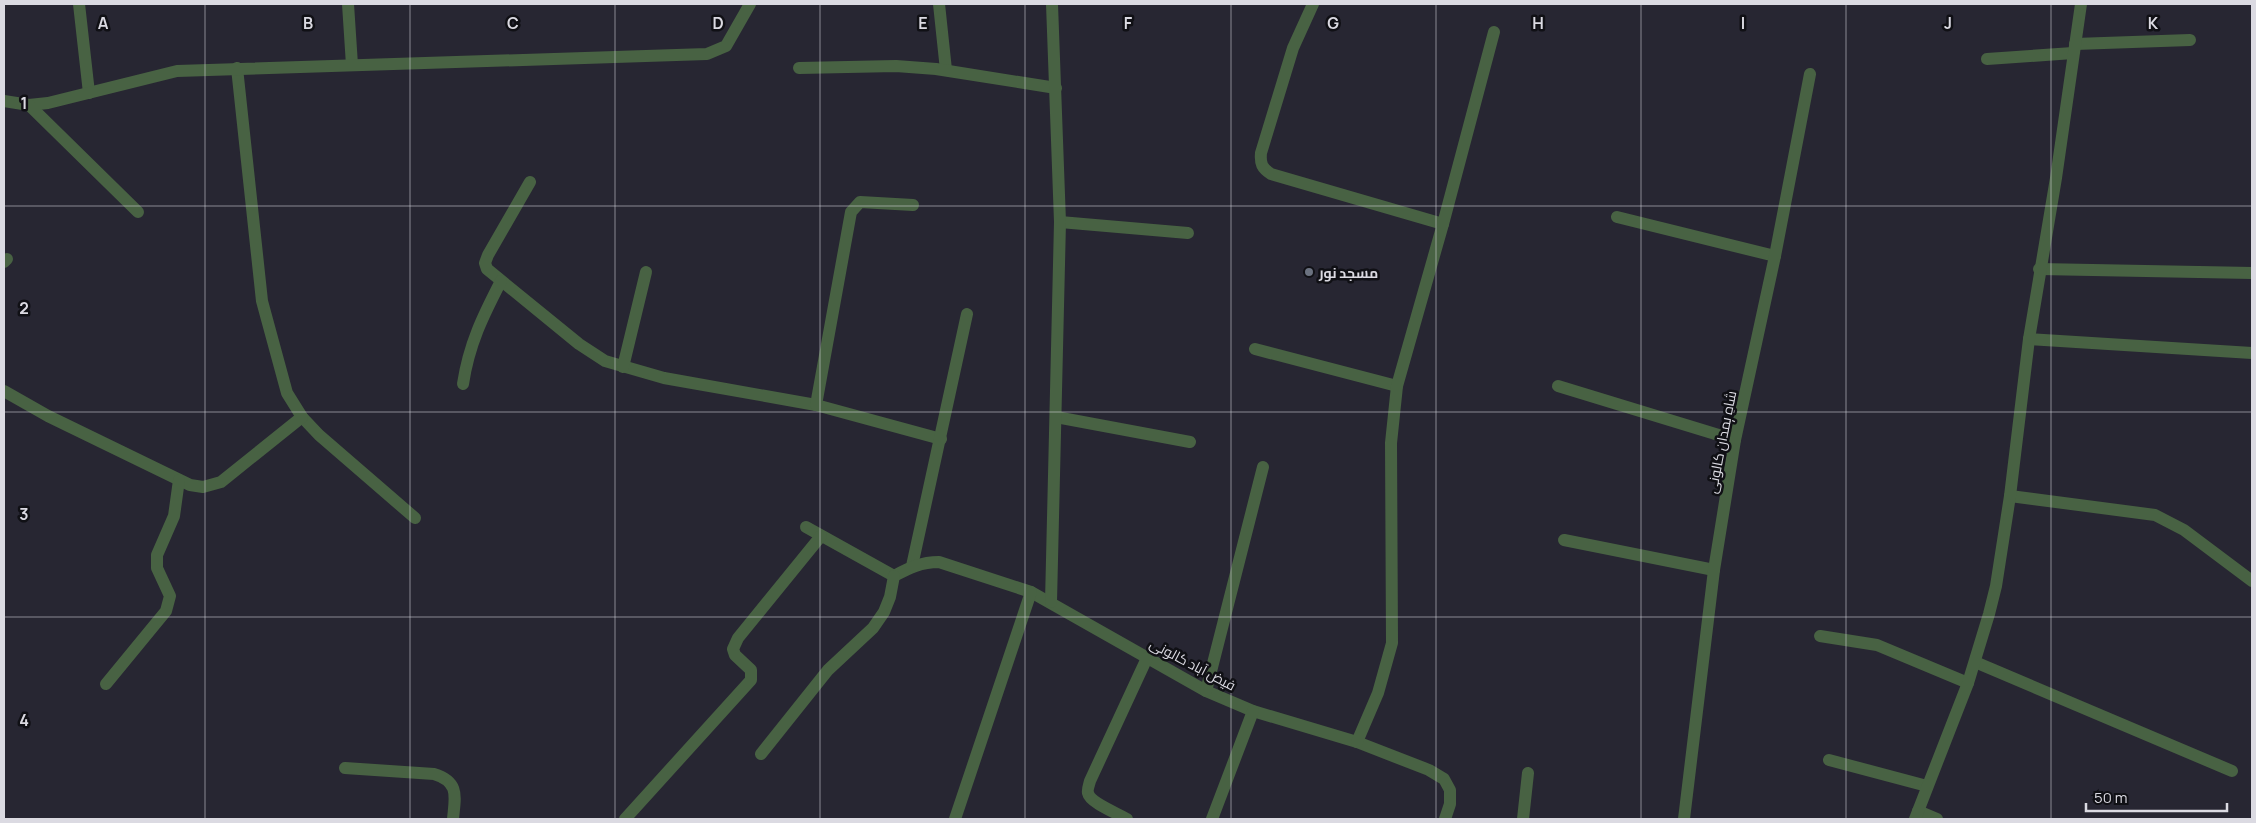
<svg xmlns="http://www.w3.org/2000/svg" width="2256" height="823" font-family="Manrope,Cairo,sans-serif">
<rect width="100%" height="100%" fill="#272632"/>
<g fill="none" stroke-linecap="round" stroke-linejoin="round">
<g stroke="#486243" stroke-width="12">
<polyline points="79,4 89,93"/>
<polyline points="348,4 352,65"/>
<polyline points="939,4 946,70"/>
<path d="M 1313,4 L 1293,48 L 1261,153 C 1260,164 1262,168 1271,174 L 1443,224"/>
<polyline points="2075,44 2190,40"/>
<polyline points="1987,59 2073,53"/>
<polyline points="237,68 262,301 287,393 302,417 319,435 415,518"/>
<polyline points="799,68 896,66 936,69 1056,88"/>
<polyline points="4,101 29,105 48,103 177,71 707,54 726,46 750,4"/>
<polyline points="29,105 138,212"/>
<polyline points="530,182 488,255 485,263 487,269 579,344 605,361 664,378 816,405 941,439"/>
<polyline points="1617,217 1775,256"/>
<polyline points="1060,222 1188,233"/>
<polyline points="4,262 7,259"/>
<polyline points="2039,269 2252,273"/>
<polyline points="2029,339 2252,353"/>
<polyline points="1255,349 1397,386"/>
<polyline points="623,367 646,272"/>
<path d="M 463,384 C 469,344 483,316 501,281"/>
<polyline points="1558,386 1735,440"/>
<polyline points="4,391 48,416 190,485 203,487 221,482 302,417"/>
<polyline points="816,405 851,212 860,202 913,205"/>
<polyline points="1056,417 1190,442"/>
<polyline points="2010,496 2155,515 2184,530 2252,581"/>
<polyline points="806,527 894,576"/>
<polyline points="1564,540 1714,570"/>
<polyline points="912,566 967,314"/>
<path d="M 894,576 C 909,568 921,562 939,562 L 1031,592 L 1206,691 L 1253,711 L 1357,742 L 1429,770 L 1444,779 L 1450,790 L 1450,804 L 1445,819"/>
<polyline points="1051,602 1060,222 1052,4"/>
<polyline points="1820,636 1877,645 1968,683"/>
<polyline points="1975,662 2232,771"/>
<polyline points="106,684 166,611 170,596 157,568 157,555 174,516 179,480"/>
<polyline points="1206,691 1263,467"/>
<polyline points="1357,742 1378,693 1392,643 1391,443 1397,386 1443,224 1494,32"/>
<polyline points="761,754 828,670 873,628 884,612 890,597 894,576"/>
<polyline points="1829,760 1927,786"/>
<path d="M 345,768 L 434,774 C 460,782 455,797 453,819"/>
<polyline points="1918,811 1937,819"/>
<polyline points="625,819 751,680 751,670 735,655 733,649 738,638 821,536"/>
<polyline points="955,819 1031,592"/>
<path d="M 1127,819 C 1119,814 1090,803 1088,793 C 1087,790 1089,785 1090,781 L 1147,658"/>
<polyline points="1212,819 1253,711"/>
<polyline points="1523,819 1528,773"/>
<polyline points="1684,819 1714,570 1735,440 1775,256 1810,74"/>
<polyline points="1915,819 1968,683 1989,614 1996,586 2010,496 2029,339 2056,178 2081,4"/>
</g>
</g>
<path fill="none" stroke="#dbdae2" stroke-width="1" stroke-opacity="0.55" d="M 205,4 L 205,819M 410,4 L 410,819M 615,4 L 615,819M 820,4 L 820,819M 1025,4 L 1025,819M 1231,4 L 1231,819M 1436,4 L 1436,819M 1641,4 L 1641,819M 1846,4 L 1846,819M 2051,4 L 2051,819M 4,206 L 2252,206M 4,412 L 2252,412M 4,617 L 2252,617"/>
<circle fill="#6b7280" stroke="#101015" stroke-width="2" cx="1309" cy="272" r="5"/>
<g text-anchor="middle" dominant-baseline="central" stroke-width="5" stroke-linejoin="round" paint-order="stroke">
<g font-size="14" font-weight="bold" fill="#dbdae2" stroke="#101015" text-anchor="start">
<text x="1319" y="272">مسجد نور</text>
</g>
<g font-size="14" fill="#dbdae2" stroke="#101015">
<text transform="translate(1721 442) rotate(-79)">شاہِ ہمدان کالونی</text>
<text transform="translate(1193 664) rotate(28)">فیض آباد کالونی</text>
</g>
</g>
<g font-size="16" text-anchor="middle" font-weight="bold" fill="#dbdae2" stroke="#101015" stroke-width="5" stroke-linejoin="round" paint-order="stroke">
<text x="103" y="29">A</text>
<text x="308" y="29">B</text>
<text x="513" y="29">C</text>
<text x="718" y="29">D</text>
<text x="923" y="29">E</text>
<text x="1128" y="29">F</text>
<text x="1333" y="29">G</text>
<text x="1538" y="29">H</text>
<text x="1743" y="29">I</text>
<text x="1948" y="29">J</text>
<text x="2153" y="29">K</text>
<text x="24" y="109">1</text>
<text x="24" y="314">2</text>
<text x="24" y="520">3</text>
<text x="24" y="726">4</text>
</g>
<rect width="2256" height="823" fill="none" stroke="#dbdae2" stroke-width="10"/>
<path d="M2086 803v8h141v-8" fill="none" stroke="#dbdae2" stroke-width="2.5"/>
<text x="2094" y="803" font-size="15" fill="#dbdae2" stroke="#101015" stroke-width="4" paint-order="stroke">50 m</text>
</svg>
